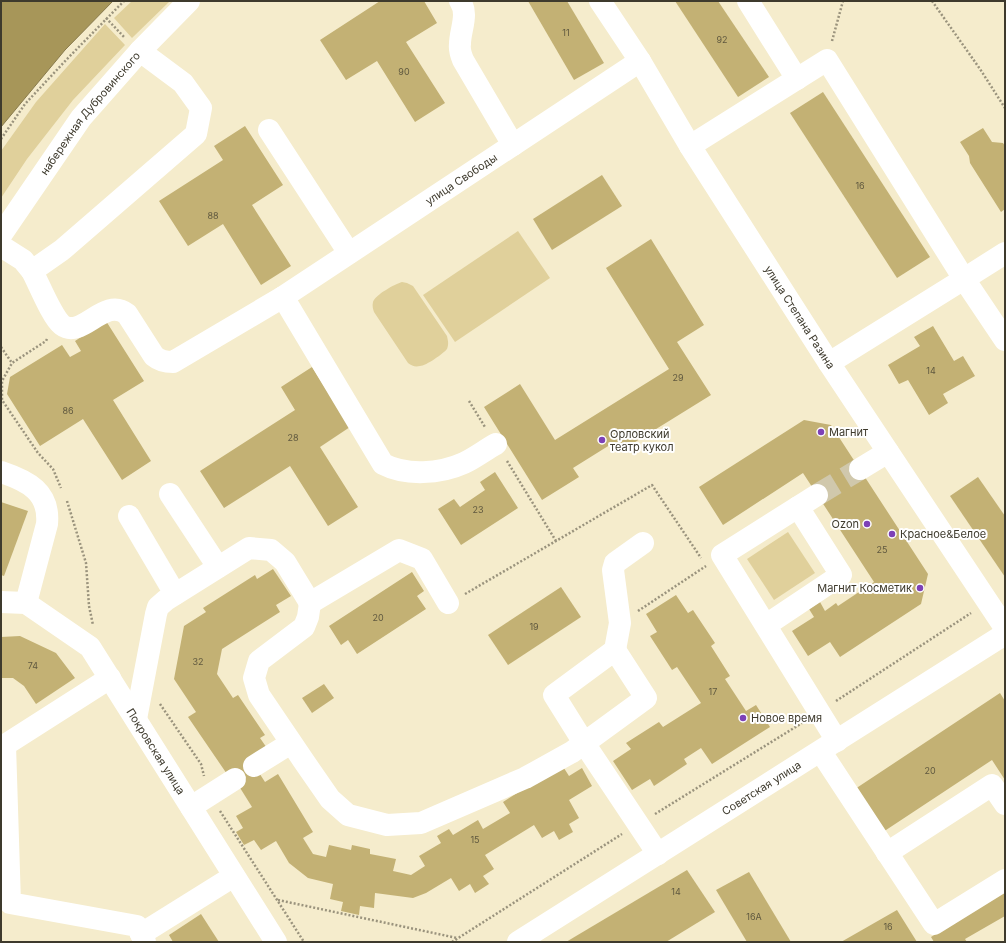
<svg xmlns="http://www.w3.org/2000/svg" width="1006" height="943" font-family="Inter,sans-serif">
<rect width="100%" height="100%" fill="#f5eccc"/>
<g fill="#e0d09b">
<polygon points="132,1 170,1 132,38 114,18"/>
<polygon points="105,24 125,45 73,100 27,159 1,198 1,151 36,102"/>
<polygon points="518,231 550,278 455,342 423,295"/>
<path d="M 402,282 L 407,283 L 413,286 L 447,336 C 448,341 449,344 447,349 C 444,353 426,366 420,366 C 415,367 412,366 408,363 L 374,312 C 373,309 372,306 373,302 C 375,295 395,284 402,282 Z"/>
<polygon points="788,532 815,573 774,600 747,559"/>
</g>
<polygon fill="#a79659" stroke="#887a4c" points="1,1 113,1 65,50 1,127"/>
<g fill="#c3b174">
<polygon points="380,1 424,1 437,23 406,42 445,103 415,122 377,61 346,80 320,40"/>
<polygon points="528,1 567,1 604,63 574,80"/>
<polygon points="675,1 718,1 769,77 738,97"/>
<polygon points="823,92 930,257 897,278 790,113"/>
<polygon points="245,126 283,185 252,205 291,266 261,285 223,224 188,246 159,201 223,160 214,146"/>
<polygon points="983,128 992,142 1003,143 1005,146 1005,209 1001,212 970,163 969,156 960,142"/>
<polygon points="602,175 622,206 552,250 533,219"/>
<polygon points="651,239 704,325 677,342 711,395 619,452 613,443 573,468 579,477 542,500 484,407 520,384 555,440 669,369 606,268"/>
<polygon points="106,321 144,381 113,400 151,461 122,480 83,419 40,446 7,394 10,377 62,345 70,357 81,351 75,341"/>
<polygon points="933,326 954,361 963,356 975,376 943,394 948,403 929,415 908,380 899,384 888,365 920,346 914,337"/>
<polygon points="312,367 350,427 320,447 358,507 328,526 290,466 224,508 200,471 295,410 281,387"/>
<polygon points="804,420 831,425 928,574 921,604 840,657 830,642 808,656 792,631 814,617 809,609 820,602 825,611 836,603 838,606 874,582 803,473 723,525 699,487"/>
<polygon points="495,472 518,508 461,545 438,509 454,499 460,507 485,490 480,482"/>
<polygon points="978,477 1005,516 1005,577 950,496"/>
<polygon points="1,502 28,511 4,576 1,575"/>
<polygon points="273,569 291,596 276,605 280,612 222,649 217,674 233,698 238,695 265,735 260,738 269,751 252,762 265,782 278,774 313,832 303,838 313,854 326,857 329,845 351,850 352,845 370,849 370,854 396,859 393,871 411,875 425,866 419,856 441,843 437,836 449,829 453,835 478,820 483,829 510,813 503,802 562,765 569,776 582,768 592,786 569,800 579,818 569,824 573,832 559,840 554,831 542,838 534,825 485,855 494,869 483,876 489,884 475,893 470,884 459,891 451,878 426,893 413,898 375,893 374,908 360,906 359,915 341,911 343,902 330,899 333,884 308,878 289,863 276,841 261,850 254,840 244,845 236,832 243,828 236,816 252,807 232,775 229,777 188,717 196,712 174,679 184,626 206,612 203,608 255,575 257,579"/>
<polygon points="412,572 424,591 417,596 426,609 357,654 348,640 341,645 329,626"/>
<polygon points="561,587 581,617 508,665 488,635"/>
<polygon points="676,595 688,613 693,610 715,643 711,646 730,676 725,679 746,711 756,705 770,727 712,764 701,748 684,759 687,764 654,786 650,779 632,790 613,761 631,749 626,743 659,722 663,727 701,703 677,667 672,670 650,636 657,632 646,614"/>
<polygon points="20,636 56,653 75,678 36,704 24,686 13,678 1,678 1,637"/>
<polygon points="324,684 334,698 312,713 302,698"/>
<polygon points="1000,693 1005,701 1005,780 992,760 883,832 855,789"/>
<polygon points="687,870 715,912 666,942 566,942"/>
<polygon points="749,872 791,942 747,942 716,890"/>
<polygon points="1003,892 1005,894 1005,916 965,939 967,942 934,942 931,937"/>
<polygon points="897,910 917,942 841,942"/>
<polygon points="201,914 219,942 173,942 169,935"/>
</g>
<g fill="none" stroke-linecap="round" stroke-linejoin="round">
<polyline stroke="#d0c8ac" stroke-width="22" stroke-dasharray="22 11" stroke-linecap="butt" points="817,495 860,469"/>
<g stroke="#9a937d" stroke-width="2.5" stroke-dasharray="2 2" stroke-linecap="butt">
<polyline points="932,1 980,69 1005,108"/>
<polyline points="106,18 125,38"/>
<polyline points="832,41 843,1"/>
<polyline points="1,139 25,104 68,58 124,1"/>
<polyline points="47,339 46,341 12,363 2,381 2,400 38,453 53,469 61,488"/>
<polyline points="1,347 12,363"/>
<polyline points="469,401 485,427"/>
<polyline points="507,461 556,541"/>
<polyline points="67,501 86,563 89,606 93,625"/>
<polyline points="465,594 652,485 701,558"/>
<polyline points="638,611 706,566"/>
<polyline points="836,701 971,613"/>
<polyline points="160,704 201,764 204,776"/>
<polyline points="220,811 304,942"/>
<polyline points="655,814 802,723"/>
<polyline points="278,900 457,938"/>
<polyline points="452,942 622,834"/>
</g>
<g stroke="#fff" stroke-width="22">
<path d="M 460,1 C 469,14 460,30 460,44 C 459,50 461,55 463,60 L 513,145"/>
<path id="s1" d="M 600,1 L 640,61 L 690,146 L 829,363 L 1005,628"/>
<polyline points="748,1 797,79"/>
<polyline points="269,130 349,253"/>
<polyline points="690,146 827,60 964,279 829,363"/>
<path id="s2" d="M 1,235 L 81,118 L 140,51 L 189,1"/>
<polyline points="1,246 23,260 32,271 62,250 196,134 201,108 183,83 140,51"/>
<polyline points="1005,253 964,279 1005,340"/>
<path id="s3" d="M 32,271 C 39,284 52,317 62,325 C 82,340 104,296 127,314 L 154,356 C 160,361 165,362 173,362 L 283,297 L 640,61"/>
<path d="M 283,297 L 383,464 C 406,476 440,474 464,463 C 475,458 485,450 496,444"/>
<polyline points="860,469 888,452"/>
<path d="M 1,472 C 28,481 50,492 47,524 L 26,603"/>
<polyline points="170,494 218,567"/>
<polyline points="798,507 817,495"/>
<polyline points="129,516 175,594"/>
<path id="s4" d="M 1,602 L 26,603 L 90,647 L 276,942"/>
<polyline points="310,603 308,617 304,627 259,661 254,678 259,695 303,760 330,799 348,815 387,825 421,823 525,778 572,752 646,698 615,650 554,695 584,743 658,854"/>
<polyline points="766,625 841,575 798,507 722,555 837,741"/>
<polyline points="615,650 620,623 613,570 615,563 643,543"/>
<polyline points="110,678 5,745 10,903 137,926 145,942"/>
<polyline points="136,719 156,614 158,607 166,600 249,548 271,550 285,562 310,603 399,550 422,559 448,603"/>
<polyline points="821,752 934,924 1005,880"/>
<polyline points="254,766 291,743"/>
<polyline points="191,807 235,779"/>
<polyline points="887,853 992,785 1005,804"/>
<polyline points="141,934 234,876"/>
<path id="s5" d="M 518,942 L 1005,634"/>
</g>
</g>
<g fill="#7d41b7" stroke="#fff" stroke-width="1.5">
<circle cx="821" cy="432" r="4"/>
<circle cx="602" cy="440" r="4"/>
<circle cx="867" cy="524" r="4"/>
<circle cx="892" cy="534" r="4"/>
<circle cx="920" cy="588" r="4"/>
<circle cx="743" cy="718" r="4"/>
</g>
<g text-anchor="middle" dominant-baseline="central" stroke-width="4" stroke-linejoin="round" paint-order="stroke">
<g font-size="9" fill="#5f583f">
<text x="566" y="32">11</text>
<text x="722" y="39">92</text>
<text x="404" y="71">90</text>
<text x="860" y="185">16</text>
<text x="213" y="215">88</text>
<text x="931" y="370">14</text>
<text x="678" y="377">29</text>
<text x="68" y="410">86</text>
<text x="293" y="437">28</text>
<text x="478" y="509">23</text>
<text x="882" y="549">25</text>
<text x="378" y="617">20</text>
<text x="534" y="626">19</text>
<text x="198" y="661">32</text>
<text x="33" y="665">74</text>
<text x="713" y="691">17</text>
<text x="930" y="770">20</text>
<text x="475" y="839">15</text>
<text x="676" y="891">14</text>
<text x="754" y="916">16А</text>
<text x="888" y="926">16</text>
</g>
<g font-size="11" fill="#3e3a2d" stroke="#fff">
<text stroke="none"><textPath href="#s2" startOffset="151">набережная Дубровинского</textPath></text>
<text stroke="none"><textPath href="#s3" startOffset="545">улица Свободы</textPath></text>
<text stroke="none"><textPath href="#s1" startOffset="374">улица Степана Разина</textPath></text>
<text stroke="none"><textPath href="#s4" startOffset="226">Покровская улица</textPath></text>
<text stroke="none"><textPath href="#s5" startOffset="288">Советская улица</textPath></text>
</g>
<g font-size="11" fill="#3e3a2d" stroke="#fff" text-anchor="start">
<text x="829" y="432">Магнит</text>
<text x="610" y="434">Орловский<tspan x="610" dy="13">театр кукол</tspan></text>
<text x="859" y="524" text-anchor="end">Ozon</text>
<text x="900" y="534">Красное&amp;Белое</text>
<text x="912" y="588" text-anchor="end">Магнит Косметик</text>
<text x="751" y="718">Новое время</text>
</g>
</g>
<rect width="1006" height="943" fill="none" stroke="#3e3a2d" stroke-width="4"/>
</svg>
